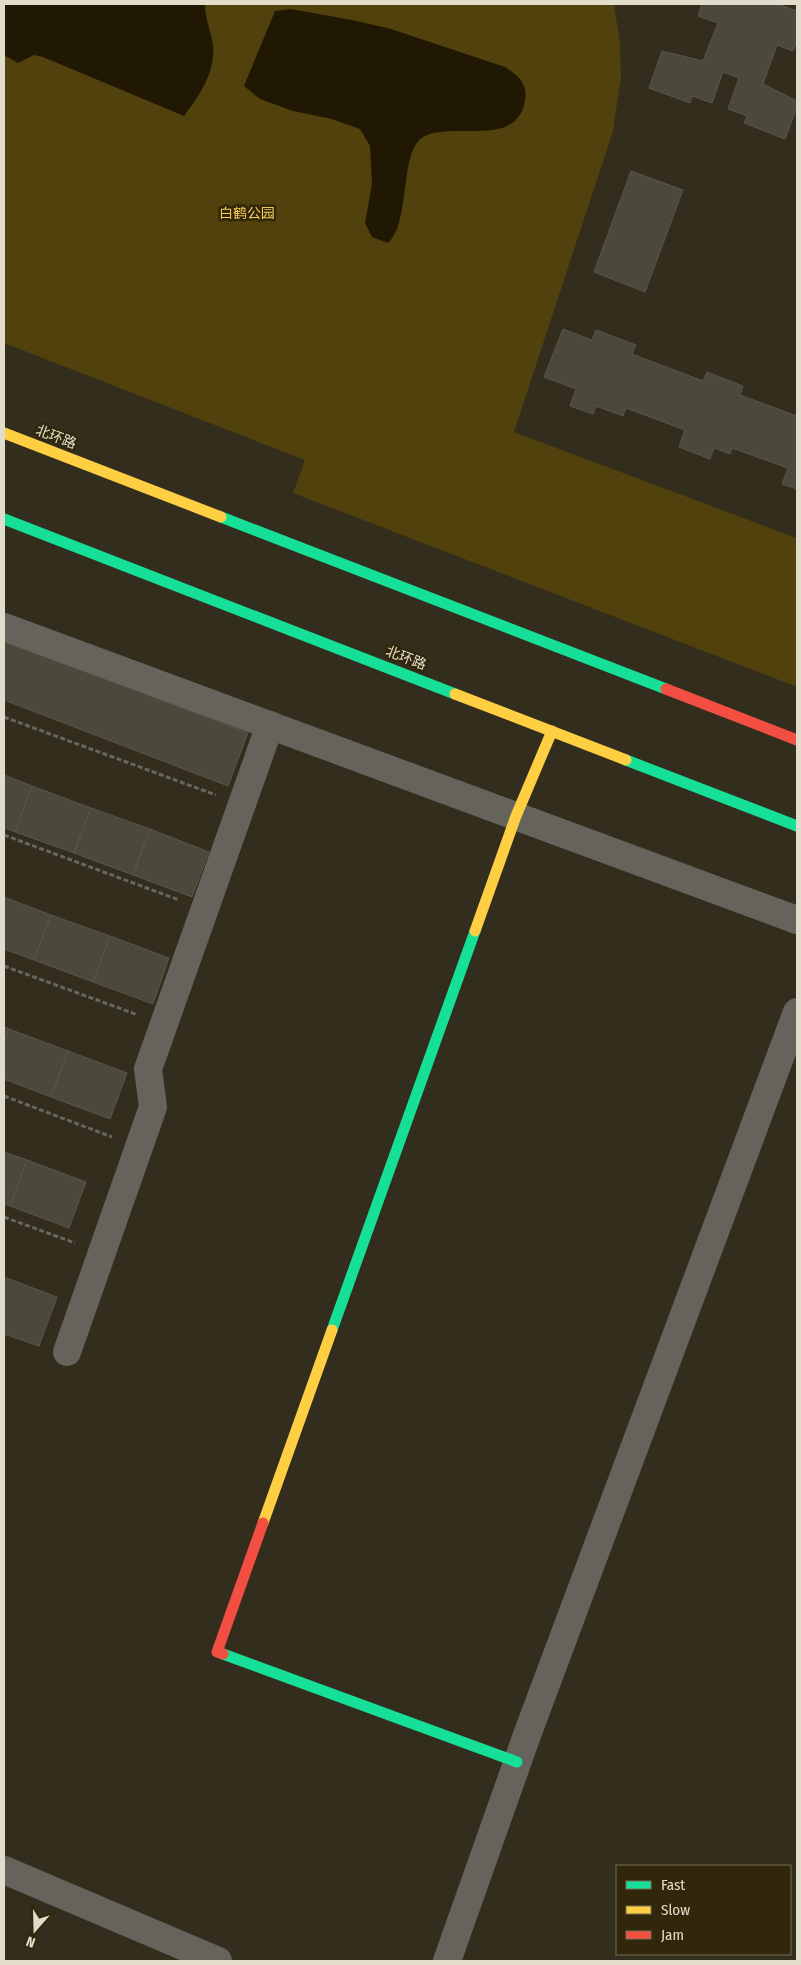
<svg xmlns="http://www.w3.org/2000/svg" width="801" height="1965" font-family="'Fira Sans Condensed','Noto Sans SC',sans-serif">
<rect width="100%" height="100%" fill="#332d1d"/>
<polygon fill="#51410d" points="4,4 614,4 620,44 621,76 613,131 514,432 797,538 797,687 293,493 305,460 4,343"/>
<g fill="#211803">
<path d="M 4,4 L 205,4 C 205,19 211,31 213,45 C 216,71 199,97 184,116 L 43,57 L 34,55 L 18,63 L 4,55 Z"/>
<path d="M 291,9 L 352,20 L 391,29 L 505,67 C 518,75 528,83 525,100 C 517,150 454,120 423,137 C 399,151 411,223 388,243 L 372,237 L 365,223 L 372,184 L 370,146 L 360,129 L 332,119 L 293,111 L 260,99 L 244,86 L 275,11 Z"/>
</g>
<g fill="#4d483c" stroke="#5b5649">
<polygon points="702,4 777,4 797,11 797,40 793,51 777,45 763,84 797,101 797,107 785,139 744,123 747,116 728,109 739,78 723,72 712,103 692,96 690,103 649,88 662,51 703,61 718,23 698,16"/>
<polygon points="631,171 683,190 645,292 594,272"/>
<polygon points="563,329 592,340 596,330 636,345 632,354 703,381 707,372 743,386 740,395 797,416 797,489 782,484 788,468 732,448 730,454 714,448 710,459 679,447 685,430 626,408 623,416 596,406 593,414 570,406 576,389 544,377"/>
<polygon points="4,640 248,733 228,786 4,700"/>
<polygon points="4,775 32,786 15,832 4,828"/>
<polygon points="32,786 91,808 74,853 15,832"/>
<polygon points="91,808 150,829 133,875 74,853"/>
<polygon points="150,829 209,852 192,897 133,875"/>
<polygon points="4,897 51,915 34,960 4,949"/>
<polygon points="51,915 110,936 93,982 34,960"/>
<polygon points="110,936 169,958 153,1004 93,982"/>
<polygon points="4,1027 9,1029 4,1042"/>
<polygon points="9,1029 68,1051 51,1097 4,1079 4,1042"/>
<polygon points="68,1051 127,1073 110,1119 51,1097"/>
<polygon points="4,1152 27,1160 10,1206 4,1204"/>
<polygon points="27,1160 86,1182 69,1228 10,1206"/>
<polygon points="4,1277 57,1297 39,1346 4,1334"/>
</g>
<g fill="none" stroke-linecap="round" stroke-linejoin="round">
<g stroke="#69665e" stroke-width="3" stroke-dasharray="5 2.5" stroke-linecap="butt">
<polyline points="4,717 216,795"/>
<polyline points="4,835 179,900"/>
<polyline points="4,966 138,1015"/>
<polyline points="4,1096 112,1137"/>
<polyline points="4,1217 75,1243"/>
</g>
<g stroke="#65635b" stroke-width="28">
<polyline points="4,627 797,920"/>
<polyline points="67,1352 153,1107 148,1069 270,725"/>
<polyline points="4,1870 218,1961"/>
<polyline points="447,1961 527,1735 797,1012"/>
</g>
<g stroke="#16e098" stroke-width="11">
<polyline points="221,517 666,689"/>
<polyline points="4,519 455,694"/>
<polyline points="626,760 797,826"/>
<polyline points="332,1330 475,931"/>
<polyline points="223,1654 517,1762"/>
</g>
<g stroke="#ffcf43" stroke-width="11">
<polyline points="4,433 221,517"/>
<polyline points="455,694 626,760"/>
<polyline points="475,931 516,816 552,731"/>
<polyline points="263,1523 332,1330"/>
</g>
<g stroke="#f24e42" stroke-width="11">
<polyline points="666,689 797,740"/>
<polyline points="223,1654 217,1652 263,1523"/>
</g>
</g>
<g text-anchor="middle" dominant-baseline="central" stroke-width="5" stroke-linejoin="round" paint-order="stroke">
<g font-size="14" fill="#f5cb55" stroke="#31270b">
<text x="247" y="213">白鹤公园</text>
</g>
<g font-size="14" fill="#e2dccc" stroke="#31270b">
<text transform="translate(56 437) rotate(21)">北环路</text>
<text transform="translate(406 658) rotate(21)">北环路</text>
</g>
</g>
<rect width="801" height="1965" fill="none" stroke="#e2dccc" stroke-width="10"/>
<rect x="616" y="1865" width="175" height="90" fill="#31270b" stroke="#786f58"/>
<rect x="626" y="1881" width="25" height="8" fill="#16e098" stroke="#786f58"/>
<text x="661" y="1890" font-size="15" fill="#e2dccc">Fast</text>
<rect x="626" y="1906" width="25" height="8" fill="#ffcf43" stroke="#786f58"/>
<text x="661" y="1915" font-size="15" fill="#e2dccc">Slow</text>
<rect x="626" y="1931" width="25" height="8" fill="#f24e42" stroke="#786f58"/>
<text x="661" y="1940" font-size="15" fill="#e2dccc">Jam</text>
<g transform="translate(35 1930) rotate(200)" stroke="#31270b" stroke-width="4" paint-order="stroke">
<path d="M0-4L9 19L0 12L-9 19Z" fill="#e2dccc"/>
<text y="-8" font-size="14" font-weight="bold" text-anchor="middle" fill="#e2dccc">N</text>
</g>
</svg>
